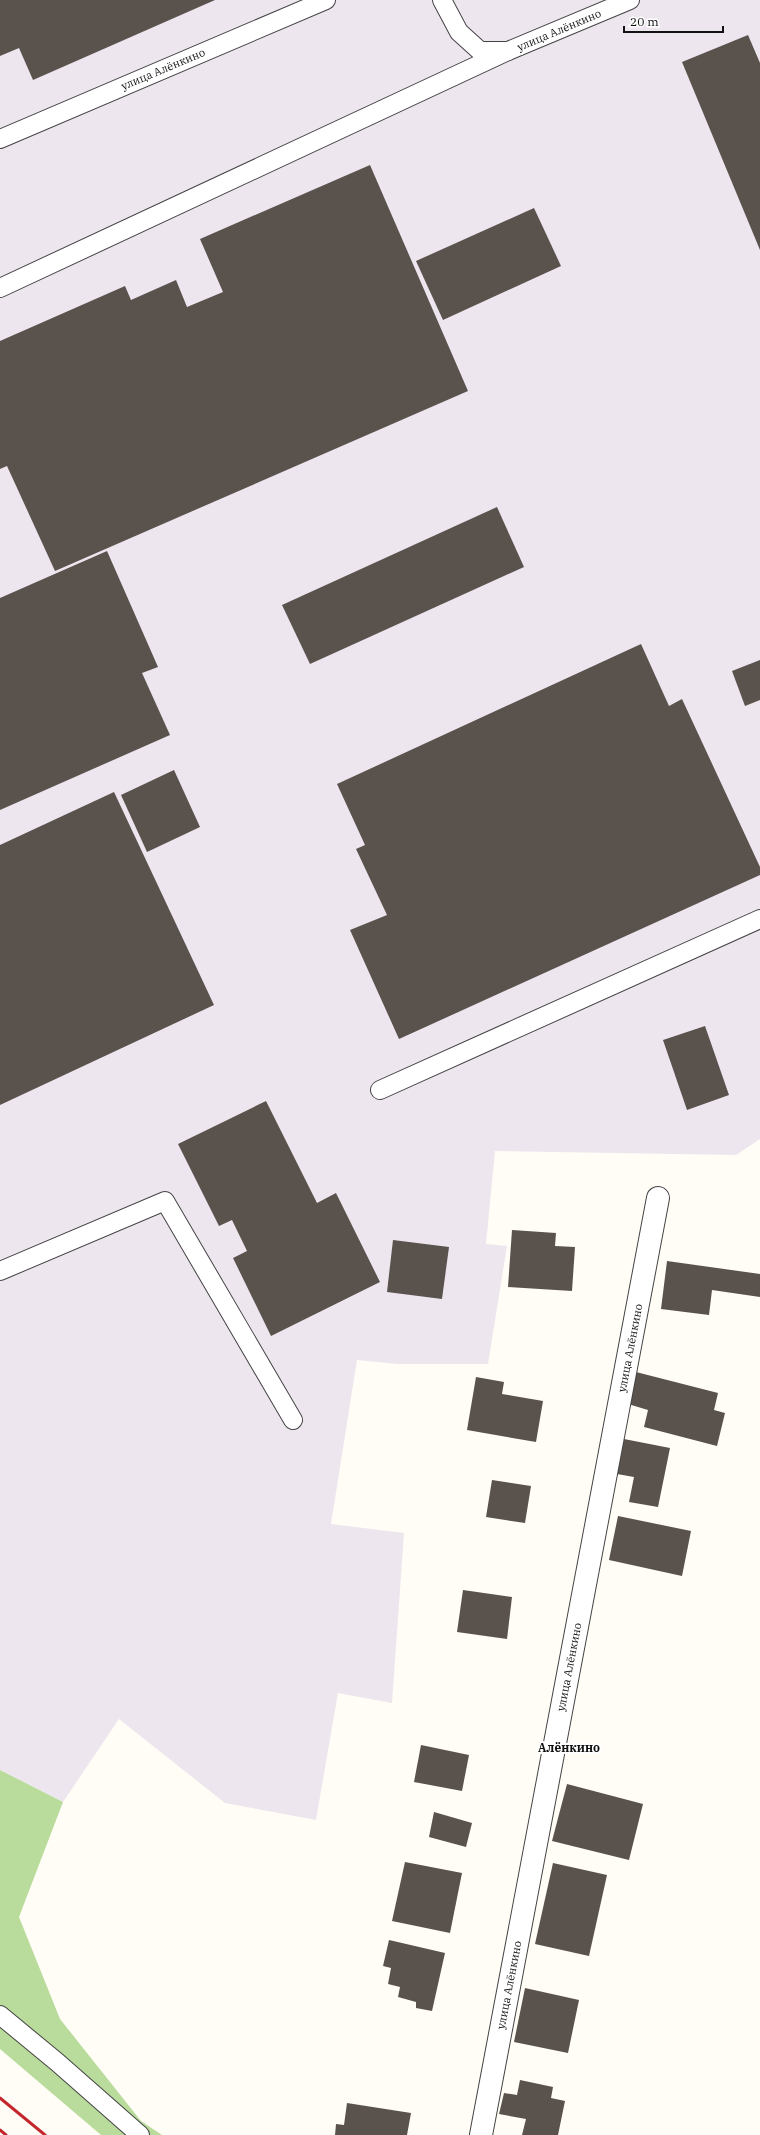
<svg xmlns="http://www.w3.org/2000/svg" width="760" height="2135" font-family="'IBM Plex Serif',serif">
<rect width="100%" height="100%" fill="#fffdf5"/>
<polygon fill="#eee6ef" points="0,0 760,0 760,1139 736,1155 495,1151 486,1244 507,1246 488,1364 397,1364 357,1360 331,1524 404,1533 392,1703 338,1693 316,1820 225,1803 119,1719 63,1802 0,1770"/>
<polygon fill="#b9dc9c" points="0,1770 63,1802 19,1917 60,2019 141,2121 162,2135 101,2135 0,2049"/>
<g fill="#5a524d">
<polygon points="0,0 215,0 33,80 19,48 0,56"/>
<polygon points="748,35 760,63 760,250 682,62"/>
<polygon points="370,165 468,391 55,571 7,466 0,469 0,341 125,286 131,300 176,280 187,307 223,292 200,239"/>
<polygon points="534,208 561,266 443,320 416,261"/>
<polygon points="497,507 524,567 310,664 282,605"/>
<polygon points="107,551 158,667 142,673 170,735 0,810 0,598"/>
<polygon points="641,644 669,706 682,699 760,867 760,875 399,1039 350,930 387,915 356,849 365,845 337,784"/>
<polygon points="760,660 760,700 745,706 732,671"/>
<polygon points="174,770 200,827 147,852 121,795"/>
<polygon points="114,792 214,1005 0,1105 0,845"/>
<polygon points="705,1026 729,1095 687,1110 663,1040"/>
<polygon points="266,1101 317,1203 336,1193 380,1282 271,1336 233,1258 247,1251 232,1220 219,1226 178,1144"/>
<polygon points="512,1230 556,1233 555,1246 575,1247 572,1291 508,1287"/>
<polygon points="393,1240 449,1247 442,1299 387,1292"/>
<polygon points="667,1261 760,1274 760,1297 712,1290 709,1315 661,1309"/>
<polygon points="636,1372 718,1393 714,1410 725,1413 717,1446 644,1427 648,1410 628,1404"/>
<polygon points="476,1377 504,1382 502,1394 543,1401 536,1442 467,1430"/>
<polygon points="624,1439 670,1448 658,1507 629,1502 634,1477 617,1474"/>
<polygon points="492,1480 531,1486 525,1523 486,1517"/>
<polygon points="618,1516 691,1531 682,1576 609,1560"/>
<polygon points="463,1590 512,1597 507,1639 457,1632"/>
<polygon points="421,1745 469,1755 462,1791 414,1782"/>
<polygon points="567,1784 643,1804 629,1860 552,1841"/>
<polygon points="434,1812 472,1823 466,1847 429,1837"/>
<polygon points="405,1862 462,1873 450,1933 392,1921"/>
<polygon points="553,1863 607,1875 589,1956 535,1944"/>
<polygon points="389,1940 445,1953 432,2011 416,2008 416,2002 398,1997 400,1987 388,1984 391,1968 383,1966"/>
<polygon points="525,1988 579,2000 568,2053 514,2042"/>
<polygon points="520,2080 553,2087 551,2098 565,2101 558,2135 522,2135 526,2119 499,2114 504,2093 517,2095"/>
<polygon points="347,2103 411,2113 407,2135 335,2135 336,2124 344,2125"/>
</g>
<g fill="none" stroke-linecap="round" stroke-linejoin="round">
<defs>
<g id="service">
<polyline points="442,0 459,32 480,51 508,51 630,0"/>
<polyline points="0,139 326,0"/>
<polyline points="0,288 508,51"/>
<polyline points="380,1090 760,919"/>
<polyline points="0,1271 165,1201 293,1420"/>
<polyline points="0,2015 57,2062 140,2135"/>
</g>
<polyline id="minor" points="481,2135 658,1198"/>
</defs>
<use href="#service" stroke="#444" stroke-width="20"/>
<use href="#minor" stroke="#444" stroke-width="24"/>
<use href="#service" stroke="#fff" stroke-width="18"/>
<use href="#minor" stroke="#fff" stroke-width="22"/>
<g stroke="#c4262e" stroke-width="3">
<polyline points="0,2098 45,2135"/>
<polyline points="0,2130 6,2135"/>
</g>
</g>
<g text-anchor="middle" dominant-baseline="central" stroke-width="4" stroke-linejoin="round" paint-order="stroke">
<g font-size="11" fill="#111" stroke="#fff">
<text transform="translate(559 30) rotate(-23)">улица Алёнкино</text>
<text transform="translate(163 69) rotate(-23)">улица Алёнкино</text>
<text transform="translate(630 1348) rotate(-79)">улица Алёнкино</text>
<text transform="translate(569 1667) rotate(-79)">улица Алёнкино</text>
<text transform="translate(509 1985) rotate(-79)">улица Алёнкино</text>
</g>
<g font-size="12" font-weight="bold" fill="#111" stroke="#fff">
<text x="569" y="1747">Алёнкино</text>
</g>
</g>
<path d="M624 26v6h99v-6" fill="none" stroke="#111111" stroke-width="2"/>
<text x="630" y="26" font-size="12" fill="#111111" stroke="#ffffff" stroke-width="3" paint-order="stroke">20 m</text>
</svg>
